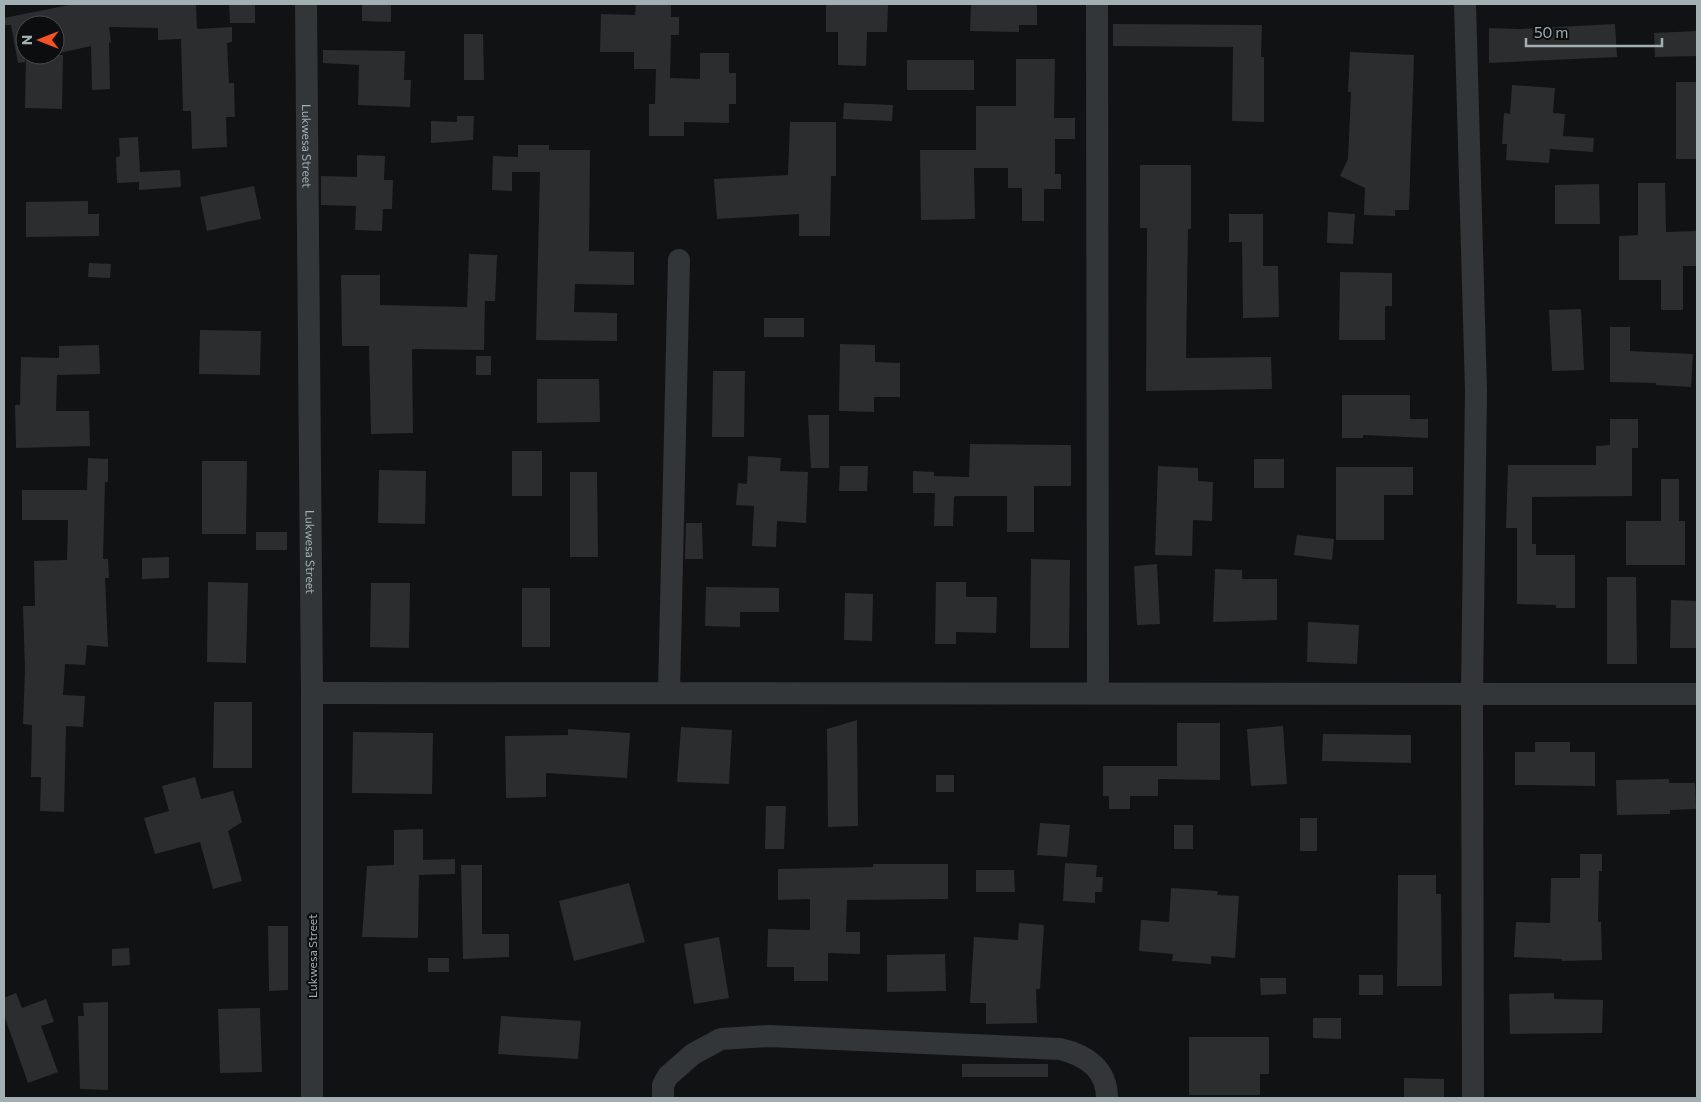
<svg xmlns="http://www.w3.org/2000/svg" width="1701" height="1102" font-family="Commissioner,sans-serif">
<rect width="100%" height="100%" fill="#111213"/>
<g fill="#2c2d2f">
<polygon points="74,4 196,4 197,29 232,27 232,42 227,43 229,83 234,83 235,117 226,117 227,147 192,149 191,111 183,111 181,39 158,40 158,28 109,27 111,42 109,43 110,89 92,90 91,46 55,54 55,25 25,25 25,62 18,63 11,25 4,25 4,18"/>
<polygon points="229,4 255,4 255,23 230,23"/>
<polygon points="362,4 391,4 391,22 362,21"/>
<polygon points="636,4 671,4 671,17 679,17 679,35 671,35 670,78 700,79 700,53 729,53 729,73 736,73 736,104 729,104 729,123 684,122 684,136 649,136 649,104 655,104 656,69 634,69 634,52 600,52 601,14 635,15"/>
<polygon points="826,4 888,5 887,32 867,32 866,66 838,65 838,32 826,32"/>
<polygon points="971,4 1037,4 1037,25 1019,25 1019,32 970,31"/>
<polygon points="1113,24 1262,25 1261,57 1264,57 1264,122 1232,121 1233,47 1113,46"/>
<polygon points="1615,24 1617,57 1489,63 1489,28 1520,29"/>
<polygon points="1697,31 1697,56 1655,57 1654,33"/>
<polygon points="464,34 483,34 484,80 464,80"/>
<polygon points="323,50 405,51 404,80 411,80 410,107 358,105 359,65 323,63"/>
<polygon points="1350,52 1414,55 1409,210 1395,210 1395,216 1364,215 1365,188 1340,176 1348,159 1351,92 1348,92"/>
<polygon points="26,55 63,55 62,109 25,108"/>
<polygon points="1016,59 1055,59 1054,118 1075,118 1075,139 1055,139 1055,174 1061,174 1061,189 1044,189 1044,221 1022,221 1022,188 1008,188 1008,168 974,168 975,219 921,220 920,150 976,150 976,106 1016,106"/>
<rect x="907" y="60" width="67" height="30"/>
<rect x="1676" y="82" width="21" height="77"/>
<polygon points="1512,85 1555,88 1553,113 1565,114 1563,136 1594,138 1593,152 1550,149 1549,163 1506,160 1507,144 1502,144 1504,113 1510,114"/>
<polygon points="844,103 893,105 892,121 843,119"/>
<polygon points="457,116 474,116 473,140 431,143 431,121 457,122"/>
<polygon points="790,122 836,122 836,176 831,176 830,236 799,236 799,214 717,219 714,179 788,175"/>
<polygon points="138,137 140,172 180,170 181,187 139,190 139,182 117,183 116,157 120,156 119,138"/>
<polygon points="518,145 549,145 549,150 590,150 589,251 634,252 634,285 575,284 574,312 617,313 617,341 536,340 540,172 512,172 512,191 492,190 493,156 518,157"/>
<polygon points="357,155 385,156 384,180 393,180 392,209 383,209 382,231 355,230 356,206 321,205 321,176 357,177"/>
<polygon points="1140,165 1191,165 1191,229 1188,229 1186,358 1271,357 1272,389 1146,391 1147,228 1140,228"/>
<polygon points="1638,183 1665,183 1666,232 1697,231 1697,266 1683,266 1683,310 1661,310 1661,280 1619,280 1619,236 1638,235"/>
<polygon points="1599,184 1600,224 1555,224 1555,185"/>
<polygon points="254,186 261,219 207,231 200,197"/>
<polygon points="88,201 88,214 99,214 99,236 26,237 26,202"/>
<polygon points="1328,212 1355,214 1353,244 1327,243"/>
<polygon points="1229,214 1263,214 1263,266 1278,266 1279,317 1243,318 1242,242 1229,242"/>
<polygon points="469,254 497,255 495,301 485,301 484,350 412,349 413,433 371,434 369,346 342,346 341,275 380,275 380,305 467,307"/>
<polygon points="89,263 111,264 110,278 88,277"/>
<polygon points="1340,272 1392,273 1392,306 1385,306 1385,340 1339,340"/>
<polygon points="1581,309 1584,370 1552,371 1549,310"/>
<rect x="764" y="318" width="40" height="19"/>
<polygon points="1610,327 1630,327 1630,351 1693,354 1691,387 1656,385 1656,383 1610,382"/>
<polygon points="200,330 261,331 260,375 199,374"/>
<polygon points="840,344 875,345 875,362 900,363 900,397 874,397 874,412 839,411"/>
<polygon points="99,345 100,374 57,375 56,411 89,411 90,446 16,448 15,405 20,405 21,357 59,358 59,346"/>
<rect x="476" y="356" width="15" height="19"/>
<polygon points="713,371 745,371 744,437 712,437"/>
<polygon points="537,379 599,379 600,422 537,423"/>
<polygon points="1342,395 1410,395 1410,419 1428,419 1428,438 1363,435 1363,438 1342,438"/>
<polygon points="808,415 829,415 829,468 811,468"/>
<polygon points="1610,419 1638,419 1638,448 1632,448 1632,496 1532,497 1532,544 1536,544 1536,555 1575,555 1575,608 1556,608 1556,605 1517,604 1517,528 1506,528 1508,465 1596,465 1596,446 1610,445"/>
<polygon points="970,444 1071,445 1071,486 1034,486 1034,532 1007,532 1007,496 956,496 954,497 953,526 934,526 935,493 913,493 913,471 934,472 934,476 969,477"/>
<rect x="512" y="451" width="30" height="45"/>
<polygon points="748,456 781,458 780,471 808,472 806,523 777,521 776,547 752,546 754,506 736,505 738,483 747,484"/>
<polygon points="88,458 108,459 108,482 105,482 103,559 108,559 109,578 105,578 108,647 87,645 85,665 65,664 63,695 85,696 83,727 66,726 64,812 40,811 41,777 31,777 32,725 23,724 25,670 23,606 35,606 34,561 67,560 68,520 22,520 22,490 87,490"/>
<rect x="1254" y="459" width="30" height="29"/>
<polygon points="202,461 247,461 246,534 202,534"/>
<polygon points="840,466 868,466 867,491 839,491"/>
<polygon points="1158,466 1198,468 1198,481 1213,482 1212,521 1193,520 1192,556 1155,555"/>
<polygon points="1336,467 1413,467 1413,495 1384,495 1384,540 1336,540"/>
<polygon points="379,470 426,471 425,524 378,523"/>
<polygon points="570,472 597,472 598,557 570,557"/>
<polygon points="1661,479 1679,479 1679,521 1685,521 1685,565 1626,565 1626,521 1661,521"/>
<polygon points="686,523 702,523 703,559 685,559"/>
<rect x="256" y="532" width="31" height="18"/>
<polygon points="1297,535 1334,539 1332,560 1294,555"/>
<polygon points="169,557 169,578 142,579 142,558"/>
<polygon points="1031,559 1070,560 1069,648 1030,648"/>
<polygon points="1157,564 1160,624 1137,625 1134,566"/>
<polygon points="1215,569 1242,570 1242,579 1277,579 1277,620 1213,622"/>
<polygon points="1607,577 1636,577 1637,664 1607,664"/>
<polygon points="208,582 248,583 246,663 207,662"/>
<polygon points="936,582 966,582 966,597 997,597 996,633 956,632 956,644 935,644"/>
<polygon points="371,583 410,583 409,648 370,647"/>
<polygon points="706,587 779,588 779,612 740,612 740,627 705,626"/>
<rect x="522" y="588" width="28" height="59"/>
<polygon points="845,593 873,594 872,641 844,640"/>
<polygon points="1671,600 1697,601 1697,648 1670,648"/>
<polygon points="1308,622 1359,625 1357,664 1307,662"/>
<polygon points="214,702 252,702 252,768 213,768"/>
<polygon points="857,720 858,826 828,827 827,729"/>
<polygon points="1177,723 1220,723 1220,780 1158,779 1158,796 1130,796 1130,809 1109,809 1109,796 1103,796 1103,766 1177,766"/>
<polygon points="1283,726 1287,784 1251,786 1247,729"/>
<polygon points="681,727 732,730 729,784 677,782"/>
<polygon points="568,729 630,733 627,778 546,773 546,797 506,798 505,736 568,735"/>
<polygon points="353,732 433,733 432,794 352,793"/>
<polygon points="1323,734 1411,735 1411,763 1322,761"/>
<polygon points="1535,742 1570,742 1570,752 1595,752 1595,786 1515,785 1515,752 1535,752"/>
<rect x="936" y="775" width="18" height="17"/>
<polygon points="195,777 201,799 233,791 242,822 228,831 242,881 213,889 200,842 155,854 144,818 169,811 162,786"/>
<polygon points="1669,779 1669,783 1695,783 1696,809 1670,810 1670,814 1617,815 1616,780"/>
<polygon points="766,806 786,806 784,849 765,849"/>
<rect x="1300" y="818" width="17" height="33"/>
<polygon points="1040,823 1070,825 1067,857 1037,855"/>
<rect x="1174" y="825" width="19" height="24"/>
<polygon points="423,829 423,860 455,859 455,874 419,875 418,938 362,937 367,866 394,865 394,830"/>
<polygon points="1580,854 1602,854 1602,871 1599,871 1598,922 1601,922 1602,960 1562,961 1562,959 1514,957 1516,922 1550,923 1551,878 1580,878"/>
<polygon points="1065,863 1097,865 1096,877 1103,877 1102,892 1095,892 1095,903 1063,901"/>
<polygon points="873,864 948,864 948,899 847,900 846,932 860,932 860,954 828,953 828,981 794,981 794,967 767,967 768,929 810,930 810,899 778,900 778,869 873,867"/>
<polygon points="461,865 482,865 482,934 509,934 509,957 463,959"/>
<polygon points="976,870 1014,870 1015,892 976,892"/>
<polygon points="1398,875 1436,875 1436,894 1441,894 1442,986 1397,986"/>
<polygon points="629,883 645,942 574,961 559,901"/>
<polygon points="1171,888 1218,891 1217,895 1239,896 1235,958 1211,956 1211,964 1172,961 1173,954 1139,951 1141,920 1169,922"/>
<polygon points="1019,923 1044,925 1040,989 1036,989 1037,1023 986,1024 986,1003 970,1003 974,937 1018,940"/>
<polygon points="268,926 288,926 288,990 269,991"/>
<polygon points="719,937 729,998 694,1004 684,944"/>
<polygon points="129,948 130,965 112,966 112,949"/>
<polygon points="945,954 946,991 887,992 887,955"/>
<rect x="428" y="958" width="21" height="14"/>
<rect x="1359" y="975" width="24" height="20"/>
<polygon points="1260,978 1286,978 1286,994 1261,995"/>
<polygon points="16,993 22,1008 46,999 54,1022 41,1026 58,1072 28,1083 4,1015 4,998"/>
<polygon points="1554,993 1554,999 1603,1000 1602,1033 1510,1034 1509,994"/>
<polygon points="108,1002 108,1090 80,1089 78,1016 84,1016 83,1003"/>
<polygon points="260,1008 262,1072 220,1073 218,1009"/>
<polygon points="501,1016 581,1021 578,1059 498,1054"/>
<polygon points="1313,1018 1341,1018 1341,1039 1313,1038"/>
<polygon points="1189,1037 1269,1037 1269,1074 1260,1074 1260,1095 1189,1095"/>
<rect x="962" y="1064" width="86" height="13"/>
<polygon points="1404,1078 1444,1079 1444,1098 1404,1098"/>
</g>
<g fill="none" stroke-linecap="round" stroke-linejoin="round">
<g stroke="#323638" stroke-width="22">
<path id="s1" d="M 306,4 L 312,693 L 312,1098"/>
<polyline points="1097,4 1098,692"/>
<polyline points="1465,4 1476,390 1472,692 1473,1098"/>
<polyline points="669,692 679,260"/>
<polyline points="312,693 1697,694"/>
<path d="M 663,1098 L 663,1085 L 668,1076 L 693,1054 L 721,1039 L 769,1036 L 1060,1049 C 1086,1055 1107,1069 1107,1098"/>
</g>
</g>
<g text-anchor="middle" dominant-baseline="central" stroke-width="4" stroke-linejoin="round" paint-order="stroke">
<g font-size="12" fill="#a2b0b4" stroke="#0c0d0e">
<text stroke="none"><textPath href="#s1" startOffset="142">Lukwesa Street</textPath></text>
<text stroke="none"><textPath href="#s1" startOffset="548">Lukwesa Street</textPath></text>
<text transform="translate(312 956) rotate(-90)">Lukwesa Street</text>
</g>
</g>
<rect width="1701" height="1102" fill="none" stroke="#a2b0b4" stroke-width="10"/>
<g transform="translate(40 40) rotate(270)"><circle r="24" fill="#0c0d0e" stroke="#484e50"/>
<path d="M0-4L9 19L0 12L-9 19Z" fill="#f65026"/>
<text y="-8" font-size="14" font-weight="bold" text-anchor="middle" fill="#a2b0b4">N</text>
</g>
<path d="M1526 38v8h136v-8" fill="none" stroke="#a2b0b4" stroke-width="2.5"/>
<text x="1534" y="38" font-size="15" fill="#a2b0b4" stroke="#0c0d0e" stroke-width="4" paint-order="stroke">50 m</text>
</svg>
